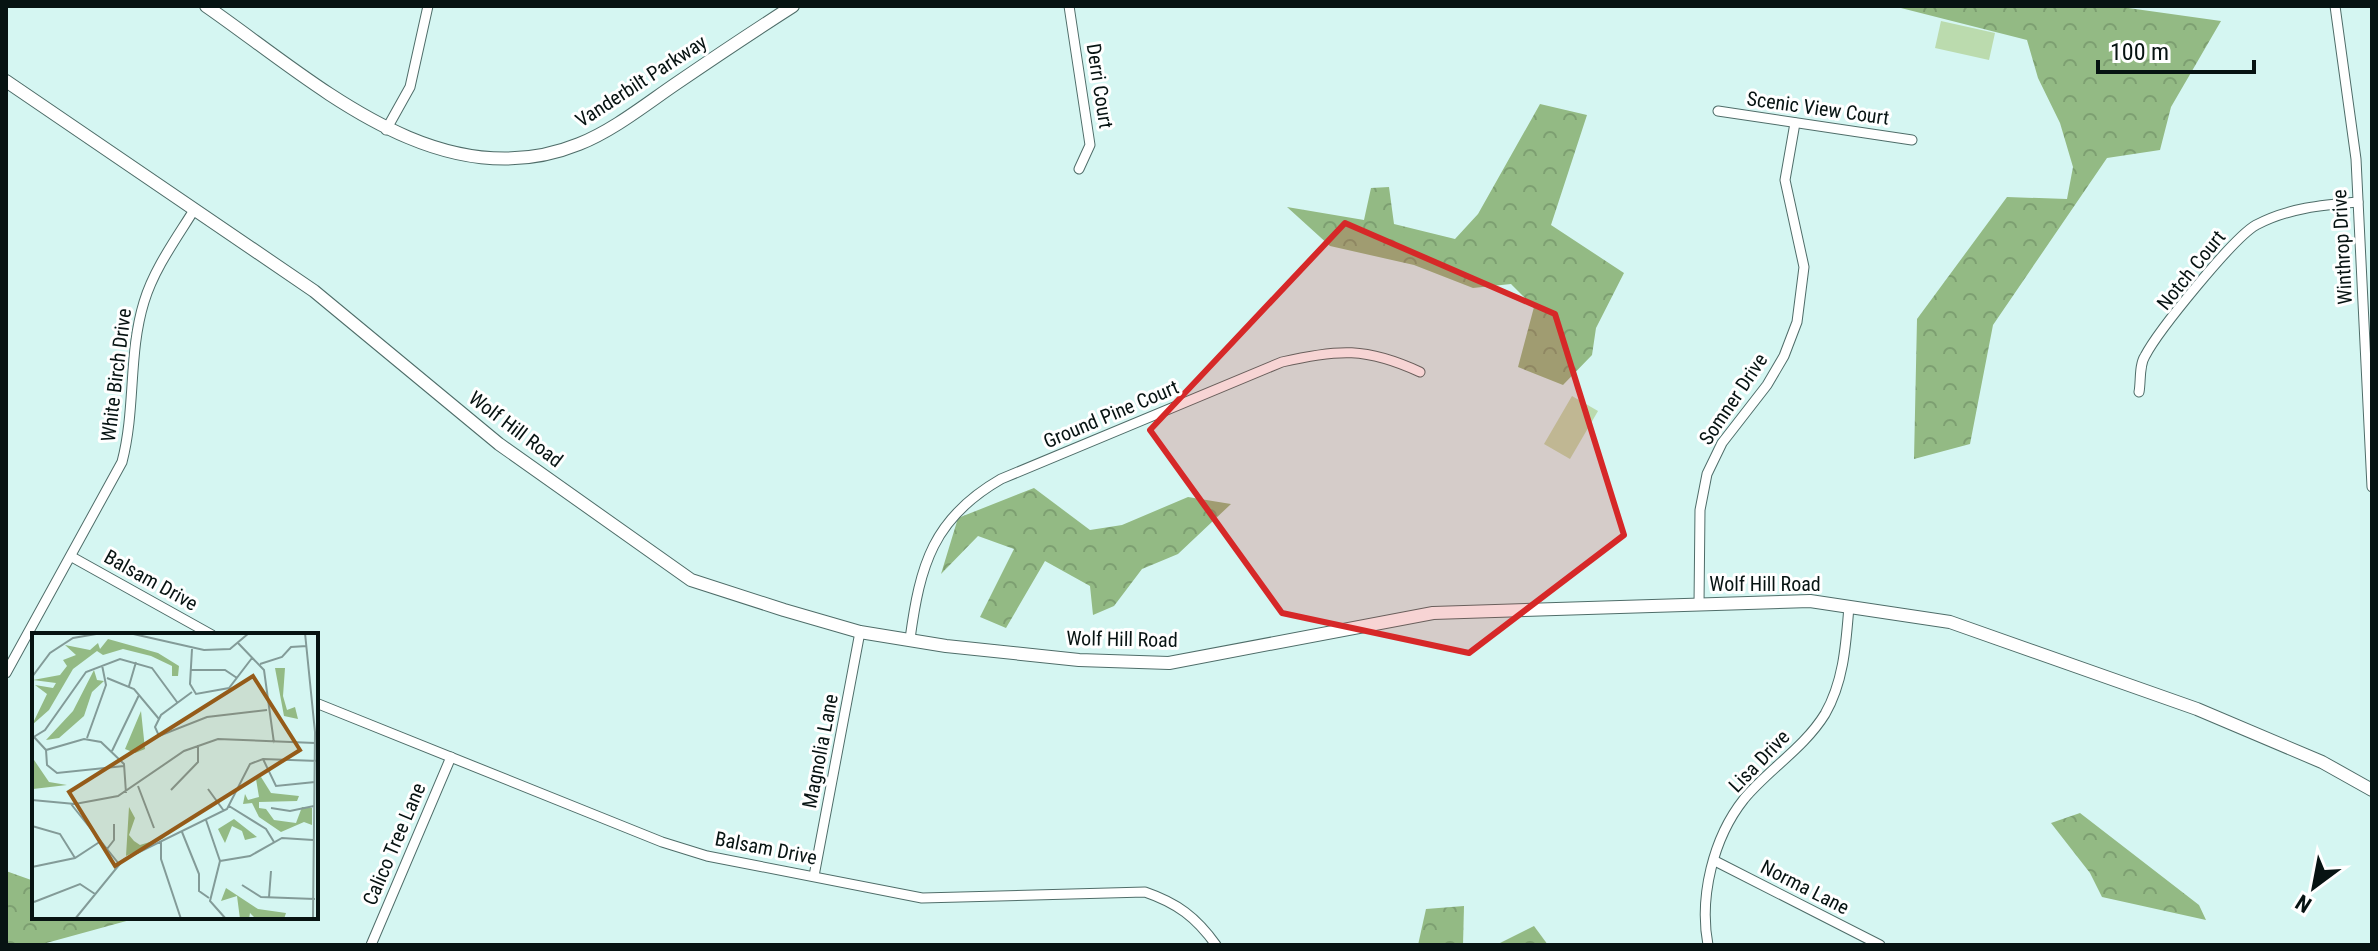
<svg xmlns="http://www.w3.org/2000/svg" width="2378" height="951" font-family="'Roboto Condensed',sans-serif">
<defs>
<pattern id="forest-crowns" width="20" height="18" patternUnits="userSpaceOnUse" patternTransform="scale(2)"><rect width="20" height="18" fill="#93ba84"/><path d="M2 6a3 3 0 1 1 6 0M12 15a3 3 0 1 1 6 0" fill="none" stroke="#7d9f71"/></pattern>
</defs>
<rect width="100%" height="100%" fill="#d5f6f2"/>
<g fill="url(#forest-crowns)">
<polygon points="1893,6 2114,6 2221,21 2171,107 2160,150 2107,158 1993,325 1970,444 1914,459 1917,319 2007,197 2067,199 2073,167 2060,123 2038,78 2027,40"/>
<polygon points="1540,104 1587,115 1551,225 1624,273 1596,328 1592,355 1563,385 1518,367 1534,307 1511,284 1473,288 1414,265 1330,246 1287,207 1364,220 1371,188 1389,187 1394,224 1455,239 1478,214"/>
<polygon points="1034,488 1090,530 1122,525 1188,497 1231,504 1178,554 1142,569 1114,606 1093,615 1090,586 1045,561 1006,628 980,617 1014,549 978,536 941,574 958,518"/>
<polygon points="2080,813 2199,905 2206,920 2102,897 2090,873 2051,823"/>
<polygon points="6,871 34,881 34,917 141,917 39,945 6,943"/>
<polygon points="1464,906 1463,945 1418,945 1426,909"/>
<polygon points="1534,926 1548,945 1496,945"/>
</g>
<g fill="#bbdbae">
<polygon points="1941,21 1995,33 1989,60 1935,48"/>
<polygon points="1572,396 1598,411 1570,459 1544,444"/>
</g>
<g fill="none" stroke-linecap="round" stroke-linejoin="round">
<defs>
<g id="street">
<polyline points="1069,6 1090,145 1079,169"/>
<polyline points="2335,6 2356,159 2372,487"/>
<polyline points="1718,111 1912,140"/>
<polyline points="386,130 410,87 428,6"/>
<path d="M 2139,392 C 2141,382 2139,365 2145,356 C 2158,331 2233,238 2256,225 C 2288,208 2322,205 2358,202"/>
<polyline points="72,557 212,635"/>
<polyline points="1699,604 1700,510 1707,474 1722,443 1767,385 1784,356 1797,322 1804,267 1785,180 1795,123"/>
<path d="M 910,639 C 920,565 933,518 1001,479 L 1282,362 C 1338,349 1366,347 1420,372"/>
<path d="M 6,673 L 122,462 C 136,408 128,354 144,302 C 154,269 176,239 194,210"/>
<path d="M 316,703 L 662,842 L 707,856 L 922,898 L 1145,892 C 1177,903 1196,917 1216,945"/>
<polyline points="1715,861 1880,945"/>
<polyline points="814,876 860,632"/>
<polyline points="371,945 451,757"/>
<path d="M 1708,945 C 1699,897 1713,838 1744,799 C 1769,769 1804,748 1825,714 C 1844,681 1846,643 1849,606"/>
</g>
<g id="secondary">
<path d="M 206,6 C 313,80 439,201 579,144 C 614,130 646,104 677,83 C 715,57 754,31 793,6"/>
<polyline points="6,81 314,291 499,444 691,580 784,610 860,632 946,646 1079,660 1169,663 1433,613 1810,601 1950,622 2197,709 2322,762 2372,790"/>
</g>
</defs>
<use href="#street" stroke="#4f6d69" stroke-width="11"/>
<use href="#secondary" stroke="#4f6d69" stroke-width="14"/>
<use href="#street" stroke="#fff" stroke-width="9"/>
<use href="#secondary" stroke="#fff" stroke-width="12"/>
</g>
<path fill="#d62828" fill-opacity="0.2" stroke="#d62828" stroke-width="6" stroke-linejoin="round" d="M 1345,223 L 1555,314 L 1624,535 L 1469,653 L 1282,613 L 1150,430 Z"/>
<g text-anchor="middle" dominant-baseline="central" stroke-width="6" stroke-linejoin="round" paint-order="stroke">
<g font-size="20" fill="#071312" stroke="#fff">
<text transform="translate(641 81) rotate(-33)">Vanderbilt Parkway</text>
<text transform="translate(1100 86) rotate(81)">Derri Court</text>
<text transform="translate(1818 108) rotate(8)">Scenic View Court</text>
<text transform="translate(2342 247) rotate(-93)">Winthrop Drive</text>
<text transform="translate(2191 270) rotate(-51)">Notch Court</text>
<text transform="translate(116 375) rotate(-83)">White Birch Drive</text>
<text transform="translate(1733 399) rotate(-56)">Somner Drive</text>
<text transform="translate(1111 414) rotate(-23)">Ground Pine Court</text>
<text transform="translate(516 429) rotate(37)">Wolf Hill Road</text>
<text transform="translate(151 580) rotate(29)">Balsam Drive</text>
<text x="1765" y="584">Wolf Hill Road</text>
<text transform="translate(1122 639) rotate(1)">Wolf Hill Road</text>
<text transform="translate(820 751) rotate(-79)">Magnolia Lane</text>
<text transform="translate(1759 761) rotate(-46)">Lisa Drive</text>
<text transform="translate(394 844) rotate(-67)">Calico Tree Lane</text>
<text transform="translate(766 848) rotate(11)">Balsam Drive</text>
<text transform="translate(1805 887) rotate(27)">Norma Lane</text>
</g>
</g>
<g transform="translate(32 633)">
<rect width="286" height="286" fill="#d5f6f2"/>
<path d="M 76,6 L 126,20 L 147,33 L 146,43 L 140,43 L 140,33 L 119,23 L 91,16 L 71,22 L 65,18 L 41,36 L 17,77 L 0,92 L 15,61 L 3,52 L 21,55 L 24,50 L 1,47 L 28,42 L 35,33 L 31,27 L 44,22 L 33,12 L 58,17 L 66,10 L 68,16 ZM 243,35 L 253,35 L 251,63 L 255,77 L 263,74 L 266,86 L 252,83 ZM 62,37 L 65,47 L 72,48 L 60,59 L 52,83 L 27,105 L 14,107 L 41,78 ZM 109,78 L 113,116 L 103,120 L 93,116 ZM 0,124 L 17,149 L 35,152 L 1,156 ZM 229,144 L 239,160 L 267,163 L 265,168 L 227,169 L 227,175 L 234,176 L 242,187 L 264,190 L 270,174 L 280,175 L 280,192 L 272,189 L 249,199 L 227,184 L 220,170 L 211,171 L 213,161 L 216,167 L 227,164 L 224,146 ZM 97,174 L 103,185 L 97,202 L 102,208 L 108,212 L 134,204 L 94,223 ZM 202,186 L 225,204 L 213,207 L 210,198 L 200,193 L 193,210 L 186,196 ZM 194,255 L 226,276 L 254,280 L 252,286 L 224,286 L 218,280 L 217,286 L 208,286 L 205,263 L 189,268 Z" fill="#93ba84"/>
<path fill="none" stroke="#839b98" stroke-width="2" d="M 97,0 L 172,17 L 198,16 L 217,0M 273,0 L 283,99 L 281,286M 206,10 L 232,37 L 242,110M 160,16 L 158,51 L 164,61 L 197,55 L 220,25M 228,31 L 250,24 L 259,14 L 275,13M 158,37 L 193,37 L 205,45M 0,44 L 18,20 L 41,5 L 70,0M 75,45 L 102,56 L 127,86M 97,53 L 104,29M 160,59 L 129,82 L 123,94 L 127,103 L 175,84 L 235,77M 2,104 L 14,117 L 52,106 L 69,109 L 92,131 L 94,160M 0,105 L 13,97 L 54,39 L 88,26 L 120,35 L 145,69M 55,105 L 74,52 L 70,32M 14,117 L 15,132 L 25,140 L 92,133M 80,118 L 107,62M 231,126 L 244,153 L 283,149M 106,153 L 122,195M 176,156 L 192,178M 139,157 L 166,129 L 166,112M 0,167 L 43,171 L 86,163 L 152,118 L 186,106 L 283,110M 39,171 L 87,231M 197,173 L 234,196 L 242,209M 239,175 L 258,178 L 282,173M 174,187 L 188,228 L 178,268 L 194,286M 0,193 L 28,201 L 43,225M 150,199 L 167,241 L 167,258 L 177,265M 129,209 L 129,226 L 149,286M 75,216 L 82,207 L 82,191M 188,228 L 218,223 L 250,205 L 281,207M 0,234 L 43,225 L 69,208M 210,252 L 229,264 L 283,266M 237,264 L 239,238M 2,269 L 48,251 L 63,261M 43,286 L 91,227 L 195,176 L 218,131 L 231,126 L 286,128"/>
<path fill="#955b19" fill-opacity="0.15" stroke="#955b19" stroke-width="4" d="M 221,43 L 268,117 L 83,233 L 37,159 Z"/>
<rect width="286" height="286" fill="none" stroke="#071312" stroke-width="4"/>
</g>
<rect width="2378" height="951" fill="none" stroke="#071312" stroke-width="16"/>
<g transform="translate(2314 887) rotate(212)" stroke="#ffffff" stroke-width="6" paint-order="stroke">
<path d="M0-6L14 30L0 20L-14 30Z" fill="#071312"/>
<text y="-12" font-size="22" font-weight="bold" text-anchor="middle" fill="#071312">N</text>
</g>
<path d="M2098 60v12h156v-12" fill="none" stroke="#071312" stroke-width="4"/>
<text x="2110" y="60" font-size="24" fill="#071312" stroke="#ffffff" stroke-width="6" paint-order="stroke">100 m</text>
</svg>
